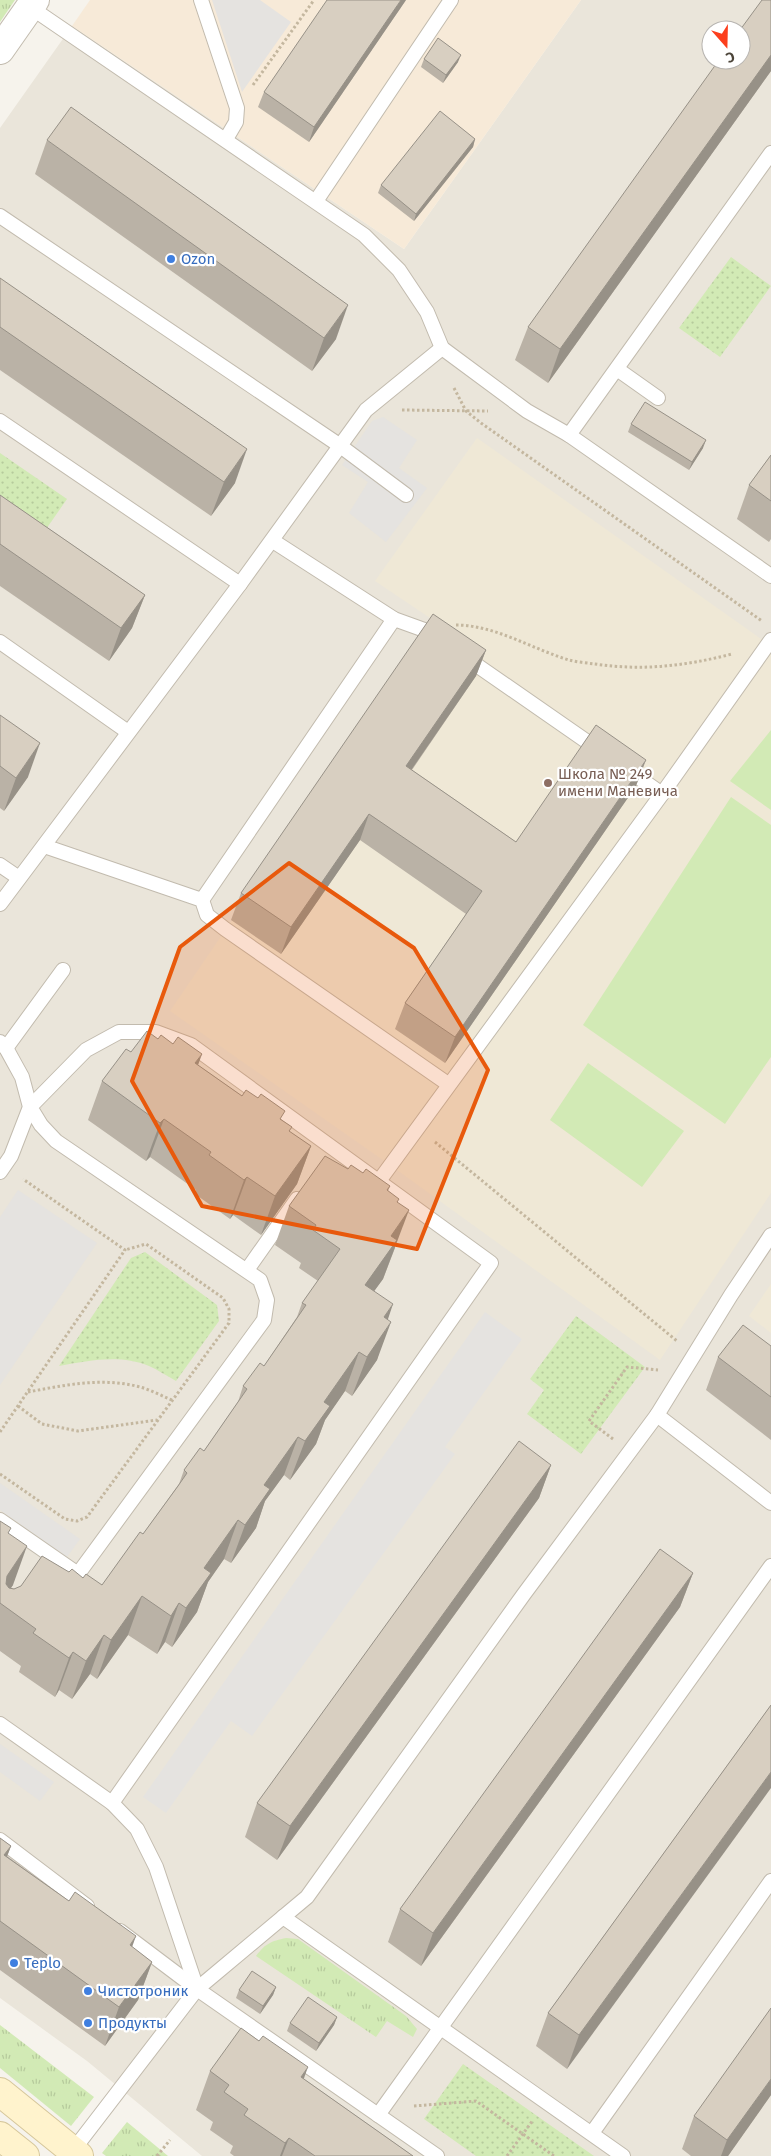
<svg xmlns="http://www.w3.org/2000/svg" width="771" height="2156" font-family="'Fira Sans',sans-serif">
<defs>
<pattern id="grass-tufts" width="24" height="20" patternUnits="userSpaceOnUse" patternTransform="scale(1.25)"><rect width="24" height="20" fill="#d2eab5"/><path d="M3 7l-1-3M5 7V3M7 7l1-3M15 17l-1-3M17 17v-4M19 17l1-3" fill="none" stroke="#b6ca9c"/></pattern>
<pattern id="park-dots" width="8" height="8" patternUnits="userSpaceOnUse" patternTransform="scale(1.25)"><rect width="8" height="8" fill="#d2eab5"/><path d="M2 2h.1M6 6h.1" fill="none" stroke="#b6ca9c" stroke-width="1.8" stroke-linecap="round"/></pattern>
</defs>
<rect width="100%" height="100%" fill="#f6f3ec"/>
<path fill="#eae5da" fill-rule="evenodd" d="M 581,0 L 771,0 L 771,2156 L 202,2156 L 87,2061 L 0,1998 L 0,128 L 72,26 L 404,249 ZM 711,30 L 741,30 L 741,60 L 711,60 Z"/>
<polygon fill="#f7ead8" points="90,0 581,0 404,249 72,26"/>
<g fill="#efe8d6">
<polygon points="477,438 771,646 771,1193 660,1360 390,1165 170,1011 436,622 375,581"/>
<polygon points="771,1284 771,1333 749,1316"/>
</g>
<g fill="url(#grass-tufts)">
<polygon points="0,0 15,0 0,22"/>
<path d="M 286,1938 L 298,1939 L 406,2016 L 417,2029 L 413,2037 L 387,2021 L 376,2037 L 256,1956 C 265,1944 271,1941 286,1938 Z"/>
<polygon points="0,2025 94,2097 71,2126 0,2068"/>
<polygon points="127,2122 168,2156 106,2156 102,2153"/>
</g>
<g fill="url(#park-dots)">
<polygon points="731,257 771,286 720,357 679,328"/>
<polygon points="0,453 67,499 42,535 0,506"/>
<path d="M 145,1252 L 217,1305 L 219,1321 L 176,1381 C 167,1376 158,1370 149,1366 C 119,1354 89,1361 59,1366 L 131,1258 Z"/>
<polygon points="576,1316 645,1367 581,1454 527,1414 544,1390 530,1379"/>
<polygon points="463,2064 594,2156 476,2156 424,2119"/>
</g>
<g fill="#d2eab5">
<polygon points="771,730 771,810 730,781"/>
<polygon points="731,797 771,825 771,1057 725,1124 583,1025"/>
<polygon points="588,1063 684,1131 642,1187 550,1120"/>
</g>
<g fill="#e5e3e0">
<polygon points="212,0 260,0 291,22 242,92"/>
<polygon points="383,417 417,440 399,468 427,488 386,542 349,513 368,482 342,465 372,421"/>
<polygon points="18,1190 97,1243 0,1385 0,1217"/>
<polygon points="485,1312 522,1339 445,1447 455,1454 252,1736 231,1721 166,1813 143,1797"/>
<polygon points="0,1483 80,1539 67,1557 0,1510"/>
<polygon points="0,1744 54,1782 40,1801 0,1772"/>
</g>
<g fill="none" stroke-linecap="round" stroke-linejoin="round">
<defs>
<g id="lane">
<polyline points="201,0 237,108 236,122 226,139"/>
<polyline points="30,7 364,235 399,270 427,312 442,348 527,411 569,435 771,576"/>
<polyline points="316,201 451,0"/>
<polyline points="0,216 339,445 406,495"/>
<polyline points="617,369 658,398"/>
<polyline points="0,421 240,584"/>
<polyline points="569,435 771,153"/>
<polyline points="273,541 394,619 430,632 437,637"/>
<polyline points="0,642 128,732"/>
<polyline points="465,657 599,750"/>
<polyline points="625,768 662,794"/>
<polyline points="44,846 202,900 207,915 225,929 448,1084"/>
<polyline points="0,865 19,878"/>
<polyline points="202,900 394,619"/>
<polyline points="0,904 240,584 366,410 442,348"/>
<polyline points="0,1042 6,1048 22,1077 30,1107 11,1156 0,1172"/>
<polyline points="6,1048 63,970"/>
<polyline points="379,1181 662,794 771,640"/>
<polyline points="247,1270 297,1199"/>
<polyline points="657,1415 771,1503"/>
<polyline points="0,1520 78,1574 264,1320 267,1300 260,1280 56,1141 41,1125 30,1107 86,1050 119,1032 156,1032 191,1045 491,1263 112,1803 137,1829 156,1867 197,1989"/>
<polyline points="0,1724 112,1803"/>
<polyline points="0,1840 87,1906"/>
<polyline points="283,1917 623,2156"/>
<polyline points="120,1931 197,1989 437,2156"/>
<polyline points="378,2115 771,1566"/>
<polyline points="592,2133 771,1881"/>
<polyline points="71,2153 197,1989 307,1897 524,1594 657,1415 731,1295 771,1235"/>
</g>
<polyline id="street" points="0,50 35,0"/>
<g id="secondary">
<polyline points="0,2092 79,2156"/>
<polyline points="0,2136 25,2156"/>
</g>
</defs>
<use href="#lane" stroke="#c2bbae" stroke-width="16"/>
<use href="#street" stroke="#c2bbae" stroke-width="30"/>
<use href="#secondary" stroke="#d6c79b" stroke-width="30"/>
<g stroke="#c4b79f" stroke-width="3" stroke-dasharray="2.5 2.5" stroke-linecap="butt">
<polyline points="253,85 314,0"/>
<polyline points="454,388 466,411 481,423 762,621"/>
<polyline points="402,410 488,411"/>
<path d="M 456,625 C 495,625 532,649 569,660 C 577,662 587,663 595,664 C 643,671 685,666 732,654"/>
<polyline points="435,1142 677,1341"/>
<path d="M 28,1392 C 65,1385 103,1377 140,1387 C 151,1390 162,1396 172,1400"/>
<polyline points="18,1406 42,1424 78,1431 157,1420"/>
<polyline points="0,1432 125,1250 23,1179"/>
<polyline points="613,1439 589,1421 627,1367 658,1370"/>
<polyline points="0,1474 65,1519 77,1521 87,1517 229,1323 229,1309 223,1298 146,1244 125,1250"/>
<polyline points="414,2106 476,2101 554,2156"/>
<polyline points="157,2156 170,2140"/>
<polyline points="507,2156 533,2120"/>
</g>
<use href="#lane" stroke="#fff" stroke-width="14"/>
<use href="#street" stroke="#fff" stroke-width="28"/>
<use href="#secondary" stroke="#fff3cd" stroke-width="28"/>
</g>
<g fill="#bab2a6">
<polygon points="406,0 309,142 258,107 264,92"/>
<polygon points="771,0 771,71 548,383 515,360 528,327"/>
<polygon points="424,59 458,62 443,83 421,67"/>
<polygon points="475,139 473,147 414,221 378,193 381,185"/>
<polygon points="47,140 336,339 312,371 35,174"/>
<polygon points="0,278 235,483 211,516 0,370"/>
<polygon points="631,424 703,448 689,470 628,432"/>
<polygon points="771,455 771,539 769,542 737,519 749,485"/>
<polygon points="0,495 145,595 132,628 109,661 0,586"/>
<polygon points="486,650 476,676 412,770 516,842 636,786 445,1063 395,1029 405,1003 466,914 360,840 281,954 231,920 241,893"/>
<polygon points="0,715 28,777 4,811 0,808"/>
<polygon points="158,1039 198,1065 242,1096 282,1120 290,1132 311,1146 297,1184 261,1235 233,1215 230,1219 195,1194 196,1190 150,1157 146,1161 88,1120 102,1081"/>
<polygon points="348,1169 363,1173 390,1186 388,1191 398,1202 395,1248 383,1279 374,1291 388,1319 377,1360 352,1396 345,1391 325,1420 316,1444 290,1480 284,1475 265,1501 256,1528 231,1563 224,1559 208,1582 197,1612 172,1647 165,1642 157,1654 128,1635 97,1679 90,1674 72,1699 59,1690 55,1697 19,1672 21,1666 0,1651 0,1521 9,1534 13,1585 11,1588 14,1589 69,1572 102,1585 143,1534 179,1484 184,1470 204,1451 238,1402 243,1386 264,1366 297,1317 302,1303 318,1281 299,1268 301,1263 275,1245 289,1206"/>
<polygon points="771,1346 771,1440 706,1390 718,1357"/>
<polygon points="551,1465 539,1498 277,1860 245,1837 257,1803"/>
<polygon points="693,1573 680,1607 421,1966 388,1942 400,1909"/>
<polygon points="771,1705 567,2069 536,2046 548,2013"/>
<polygon points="0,1838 11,1846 7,1856 152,1962 138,2000 105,2046 0,1970"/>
<polygon points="276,1987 273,1995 260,2014 236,1998 239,1990"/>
<polygon points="337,2017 334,2025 316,2051 287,2031 290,2023"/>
<polygon points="210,2071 304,2079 413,2156 234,2156 230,2153 233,2146 210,2130 213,2122 196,2110"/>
<polygon points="771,2095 728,2156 691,2156 682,2149 694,2116"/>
</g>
<g fill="#979187">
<polygon points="401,0 406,0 309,142 314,127"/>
<polygon points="461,55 458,62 443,83 446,75"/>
<polygon points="771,55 771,71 548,383 560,349"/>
<polygon points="475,139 473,147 414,221 416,214"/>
<polygon points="348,305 336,339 312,371 324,338"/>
<polygon points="706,440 703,448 689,470 692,462"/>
<polygon points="247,449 235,483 211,516 224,482"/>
<polygon points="145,595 132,628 109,661 121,628"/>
<polygon points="486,650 476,676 396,792 406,766"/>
<polygon points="40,743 28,777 4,811 16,778"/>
<polygon points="646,760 636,786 445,1063 455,1037"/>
<polygon points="369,814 360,840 281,954 291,927"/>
<polygon points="202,1054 188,1093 195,1063"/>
<polygon points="164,1119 150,1157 146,1161 160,1123"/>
<polygon points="311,1146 297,1184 261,1235 275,1196"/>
<polygon points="247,1177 233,1215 230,1219 244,1180"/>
<polygon points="409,1210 383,1279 351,1323 365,1285 391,1236"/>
<polygon points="393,1304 383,1334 391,1322 377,1360 352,1396 367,1357 384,1317"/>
<polygon points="359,1352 345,1391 325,1420 316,1444 290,1480 305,1441 324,1402"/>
<polygon points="298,1437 284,1475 265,1501 256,1528 231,1563 245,1525 264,1485"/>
<polygon points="551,1465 539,1498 277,1860 290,1826"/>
<polygon points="238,1520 224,1559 208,1582 197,1612 172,1647 186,1608 204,1568"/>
<polygon points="27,1546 13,1585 0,1603 7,1576"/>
<polygon points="693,1573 680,1607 421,1966 433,1933"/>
<polygon points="142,1596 128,1635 97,1679 111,1640"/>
<polygon points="179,1603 165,1642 157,1654 171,1616"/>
<polygon points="104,1635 90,1674 72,1699 86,1661"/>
<polygon points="73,1652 59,1690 55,1697 69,1658"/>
<polygon points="771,1772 771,1788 567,2069 579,2035"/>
<polygon points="11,1846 0,1875 4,1855"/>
<polygon points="136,1936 122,1975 130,1945"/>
<polygon points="152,1962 138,2000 105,2046 119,2007"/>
<polygon points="276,1987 273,1995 260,2014 263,2006"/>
<polygon points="337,2017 334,2025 316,2051 319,2043"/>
<polygon points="308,2067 294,2106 301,2077"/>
<polygon points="771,2079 771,2095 728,2156 721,2156 727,2140"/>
<polygon points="289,2138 282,2156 280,2156 285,2143"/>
</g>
<g fill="#d8cfc1" stroke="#979187">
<polygon points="327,0 401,0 314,127 264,92"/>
<polygon points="762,0 771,0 771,55 560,349 528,327 719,60 741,60 741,30 740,30"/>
<polygon points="438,38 461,55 446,75 424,59"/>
<polygon points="71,107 348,305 324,338 47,140"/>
<polygon points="440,111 475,139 416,214 381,185"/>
<polygon points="0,278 247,449 224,482 0,327"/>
<polygon points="645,402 706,440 692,462 631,424"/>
<polygon points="771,455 771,501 749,485"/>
<polygon points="0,495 145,595 121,628 0,544"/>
<polygon points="433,614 486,650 406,766 516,842 596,725 646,760 455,1037 405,1003 482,891 369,814 291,927 241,893"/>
<polygon points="0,715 40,743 16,778 0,766"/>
<polygon points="147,1031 158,1039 161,1035 173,1044 178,1037 202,1054 195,1063 242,1096 246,1090 258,1098 261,1094 285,1111 280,1119 292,1127 289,1131 311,1146 275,1196 247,1177 244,1180 209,1155 211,1152 164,1119 160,1123 102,1081 126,1049 131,1052"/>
<polygon points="325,1156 348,1169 351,1165 363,1173 366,1169 390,1186 387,1190 399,1199 397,1202 409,1210 391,1236 397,1240 365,1285 393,1304 384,1317 391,1322 367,1357 359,1352 324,1402 330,1406 305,1441 298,1437 264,1485 270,1489 245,1525 238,1520 204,1568 211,1573 186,1608 179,1603 171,1616 142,1596 111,1640 104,1635 86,1661 73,1652 69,1658 33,1633 36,1629 0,1603 0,1521 11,1528 8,1533 27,1546 7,1576 6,1584 9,1588 14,1589 21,1586 42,1556 69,1572 72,1569 83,1578 86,1574 102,1585 140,1532 143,1534 178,1486 187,1473 184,1470 200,1448 204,1451 213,1438 247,1389 243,1386 260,1363 264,1366 306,1305 302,1303 340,1249 313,1230 316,1225 289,1206"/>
<polygon points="743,1325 771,1346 771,1397 718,1357"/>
<polygon points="519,1441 551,1465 290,1826 257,1803"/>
<polygon points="660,1549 693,1573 433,1933 400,1909"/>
<polygon points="771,1705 771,1772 579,2035 548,2013"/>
<polygon points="0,1838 11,1846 4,1855 69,1901 75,1892 136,1936 130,1945 152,1962 119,2007 0,1921"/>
<polygon points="252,1971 276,1987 263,2006 239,1990"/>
<polygon points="308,1997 337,2017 319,2043 290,2023"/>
<polygon points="771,2008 771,2079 727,2140 694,2116"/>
<polygon points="241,2028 259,2041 263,2036 308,2067 301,2077 413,2156 315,2156 289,2138 285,2143 244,2115 248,2109 224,2092 229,2085 210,2071"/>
</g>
<path fill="#e8590c" fill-opacity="0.2" stroke="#e8590c" stroke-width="4" stroke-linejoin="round" d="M 289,863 L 414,948 L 488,1070 L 417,1249 L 202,1206 L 132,1081 L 180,947 Z"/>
<g fill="#3f7fe0" stroke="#fff" stroke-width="2">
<circle cx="171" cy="259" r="5"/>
<circle cx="14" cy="1963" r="5"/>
<circle cx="88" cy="1991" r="5"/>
<circle cx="88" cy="2023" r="5"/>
</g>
<circle fill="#8d6e63" stroke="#fff" stroke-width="2" cx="548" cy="783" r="5"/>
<g text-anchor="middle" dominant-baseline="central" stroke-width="4.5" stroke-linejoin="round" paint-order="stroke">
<g font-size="15" fill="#366cbe" stroke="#fff" text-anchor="start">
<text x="181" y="259">Ozon</text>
<text x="24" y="1963">Teplo</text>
<text x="98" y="1991">Чистотроник</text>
<text x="98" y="2023">Продукты</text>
</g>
<g font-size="15" fill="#785e54" stroke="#fff" text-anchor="start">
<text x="558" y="774">Школа № 249<tspan x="558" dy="17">имени Маневича</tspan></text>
</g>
</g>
<g transform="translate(726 45) rotate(160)"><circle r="24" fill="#ffffff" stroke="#b7b4b0"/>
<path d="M0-4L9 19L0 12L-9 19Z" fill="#fc3f1d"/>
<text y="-8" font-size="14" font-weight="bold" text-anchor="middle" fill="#4b4439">С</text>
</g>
</svg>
